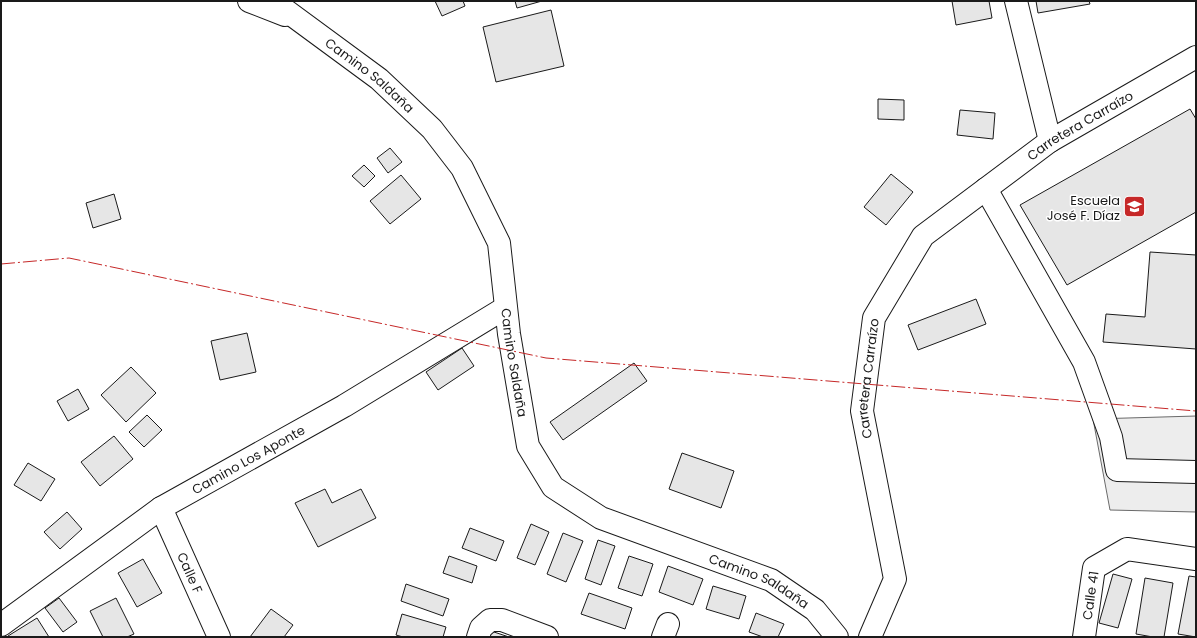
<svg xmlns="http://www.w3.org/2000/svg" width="1197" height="638" font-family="Poppins,sans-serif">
<rect width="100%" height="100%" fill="#fff"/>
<polygon fill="#ededed" stroke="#6a6a6a" points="1196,416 1196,512 1110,510 1093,419"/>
<g fill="#e6e6e6" stroke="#1a1a1a">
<polygon points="435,1 463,1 465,6 442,16"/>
<polygon points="515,1 542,1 517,8"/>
<polygon points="952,1 989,1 992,18 956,25"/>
<polygon points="1036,1 1089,1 1090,4 1038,13"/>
<polygon points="551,10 564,66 496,82 483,27"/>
<polygon points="878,99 904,100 904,120 878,119"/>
<polygon points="1190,109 1196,119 1196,212 1067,285 1020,205"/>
<polygon points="960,110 995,113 993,139 957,135"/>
<polygon points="390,148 402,162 388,173 377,158"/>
<polygon points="364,165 375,176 364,187 352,176"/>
<polygon points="891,174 913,192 886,225 864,207"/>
<polygon points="401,175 421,199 390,224 370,201"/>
<polygon points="114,194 121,219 93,228 86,203"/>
<polygon points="1150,252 1196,255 1196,349 1103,342 1106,314 1145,317"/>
<polygon points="976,299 986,324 918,350 908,325"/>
<polygon points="247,333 256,372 220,380 211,341"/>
<polygon points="462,348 474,366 438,390 426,372"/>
<polygon points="634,363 647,381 563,440 550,422"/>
<polygon points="131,367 156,393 126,422 101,395"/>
<polygon points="78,389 89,409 68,421 57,401"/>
<polygon points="147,415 162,430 144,447 129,432"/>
<polygon points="114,436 133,459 100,486 81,462"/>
<polygon points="682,453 734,471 721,508 669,489"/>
<polygon points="28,463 55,479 41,501 14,485"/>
<polygon points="325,489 332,503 361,489 376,518 318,547 295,503"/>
<polygon points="67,512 82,529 60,549 44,532"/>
<polygon points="531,524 549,532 535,565 517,558"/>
<polygon points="470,528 504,541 496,561 462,548"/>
<polygon points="563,533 583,541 566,582 547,574"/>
<polygon points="598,540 615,546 601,585 585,579"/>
<polygon points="449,556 477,566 472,583 443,573"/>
<polygon points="629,556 653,564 642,596 618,588"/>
<polygon points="143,559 162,593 137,607 118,573"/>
<polygon points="668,566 703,579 693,605 659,592"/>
<polygon points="1113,574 1132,579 1118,628 1099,623"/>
<polygon points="1189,576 1196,577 1196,637 1178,634"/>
<polygon points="1145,578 1173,583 1164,637 1153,637 1136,634"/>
<polygon points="406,584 449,599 443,616 401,601"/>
<polygon points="713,586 746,596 739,619 706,609"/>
<polygon points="589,593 632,608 625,629 581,614"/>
<polygon points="59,598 77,622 63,632 45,608"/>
<polygon points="116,598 134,634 127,637 103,637 90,611"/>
<polygon points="271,609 293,625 284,637 250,637"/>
<polygon points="756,613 784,624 778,637 763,637 749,632"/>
<polygon points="402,614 446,627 443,637 403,637 396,635"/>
<polygon points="37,618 49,637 9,637 8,636"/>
<polygon points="491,631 509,637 489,637"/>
</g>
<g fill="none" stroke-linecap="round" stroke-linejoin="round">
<defs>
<g id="minor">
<polyline points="249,1 285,15"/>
<path id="s1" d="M 273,1 L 379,79 L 432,129 L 462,168 L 499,243 L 509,334 L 528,446 L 553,487 L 601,518 L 771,580 L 815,610 L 837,637"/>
<polyline points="1016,1 1050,141"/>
<polyline points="986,189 1084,362 1111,437 1117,470 1196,472"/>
<path id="s2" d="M 161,508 L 219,637"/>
<path id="s3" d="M 1,625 L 161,508 L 344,406 L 505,308"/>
<polyline points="478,637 481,628 490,620 502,620 547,637"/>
<polyline points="663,637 668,624"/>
<path id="s4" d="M 870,637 L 895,579 L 862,411 L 874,318 L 923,236 L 1050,141 L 1196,57"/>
<path id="s5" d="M 1084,637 L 1094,568 L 1127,549 L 1196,559"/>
</g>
</defs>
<use href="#minor" stroke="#1a1a1a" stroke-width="24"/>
<use href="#minor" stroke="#fff" stroke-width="22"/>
<polyline stroke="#c62828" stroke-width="1" stroke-dasharray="14 3 2 3" stroke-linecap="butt" points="1,264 69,258 546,358 1196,411"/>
</g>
<defs>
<symbol id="school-square" viewBox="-11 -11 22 22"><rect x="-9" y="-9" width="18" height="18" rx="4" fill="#c62828" stroke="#fff"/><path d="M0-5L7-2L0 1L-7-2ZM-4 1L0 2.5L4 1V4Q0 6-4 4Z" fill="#fff"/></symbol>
</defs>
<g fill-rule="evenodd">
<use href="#school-square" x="1122" y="194" width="25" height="25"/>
</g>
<g text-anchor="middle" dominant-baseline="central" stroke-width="3" stroke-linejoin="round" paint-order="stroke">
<g font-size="13" fill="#1a1a1a" stroke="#fff">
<text stroke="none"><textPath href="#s1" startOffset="122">Camino Saldaña</textPath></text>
<text stroke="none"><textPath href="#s4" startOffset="616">Carretera Carraízo</textPath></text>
<text stroke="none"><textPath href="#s1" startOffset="458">Camino Saldaña</textPath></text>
<text stroke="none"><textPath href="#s4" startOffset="267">Carretera Carraízo</textPath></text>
<text stroke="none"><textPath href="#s3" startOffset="298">Camino Los Aponte</textPath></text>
<text stroke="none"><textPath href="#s2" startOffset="71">Calle F</textPath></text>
<text stroke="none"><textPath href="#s1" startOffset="818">Camino Saldaña</textPath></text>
<text stroke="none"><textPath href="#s5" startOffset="42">Calle 41</textPath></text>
</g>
<g font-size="13" fill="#1a1a1a" stroke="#fff" text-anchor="end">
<text x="1120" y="200">Escuela<tspan x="1120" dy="15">José F. Díaz</tspan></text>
</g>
</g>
<rect width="1197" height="638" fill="none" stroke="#1a1a1a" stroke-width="4"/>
</svg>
